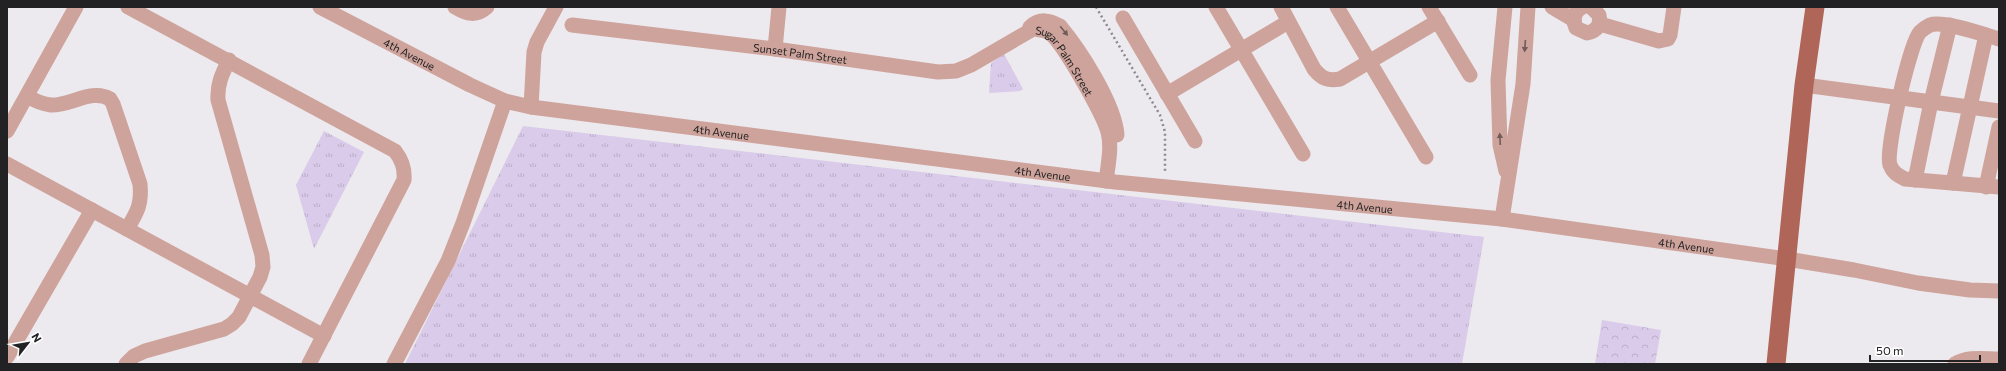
<svg xmlns="http://www.w3.org/2000/svg" width="2006" height="371" font-family="Commissioner,sans-serif">
<defs>
<pattern id="grass-tufts" width="24" height="20" patternUnits="userSpaceOnUse"><rect width="24" height="20" fill="#d9cbe9"/><path d="M3 7l-1-3M5 7V3M7 7l1-3M15 17l-1-3M17 17v-4M19 17l1-3" fill="none" stroke="#baaec8"/></pattern>
<pattern id="forest-crowns" width="20" height="18" patternUnits="userSpaceOnUse"><rect width="20" height="18" fill="#d9cbe9"/><path d="M2 6a3 3 0 1 1 6 0M12 15a3 3 0 1 1 6 0" fill="none" stroke="#baaec8"/></pattern>
</defs>
<rect width="100%" height="100%" fill="#ece9ef"/>
<g fill="url(#grass-tufts)">
<polygon points="1004,54 1023,89 1020,91 989,93 991,63"/>
<polygon points="523,126 1484,237 1462,364 405,364"/>
<polygon points="324,131 364,152 314,249 296,185"/>
</g>
<polygon fill="url(#forest-crowns)" points="1602,320 1661,330 1655,364 1595,364"/>
<g fill="none" stroke-linecap="round" stroke-linejoin="round">
<polyline stroke="#8c8a8e" stroke-width="2.5" stroke-dasharray="2 3" stroke-linecap="butt" points="1096,7 1160,115 1165,132 1165,172"/>
<g stroke="#cea39b" stroke-width="15">
<path d="M 128,7 L 395,151 C 402,160 405,168 404,180 L 309,364"/>
<path id="s1" d="M 320,7 L 470,85 L 505,101 L 531,107 L 1115,182 L 1502,219 L 1787,259 L 1854,270 L 1918,283 L 1970,290 L 1999,291"/>
<path d="M 455,7 C 467,14 476,17 487,7"/>
<polyline points="1216,7 1303,154"/>
<path d="M 1281,7 L 1314,69 C 1322,79 1328,81 1340,79 L 1438,21"/>
<polyline points="1337,7 1426,157"/>
<polyline points="1429,7 1470,75"/>
<polyline points="1505,7 1498,80 1500,145 1506,171"/>
<polyline points="1552,7 1574,20"/>
<path d="M 1583,7 C 1574,11 1572,19 1576,28 L 1587,33 C 1597,31 1601,25 1599,15 L 1591,7"/>
<polyline points="1123,18 1195,141"/>
<polyline points="1600,24 1659,41 1668,39 1670,35 1674,7"/>
<path id="s2" d="M 572,25 L 775,49 L 938,72 L 956,71 L 971,65 L 1033,29 C 1041,30 1047,30 1053,36 C 1066,49 1103,114 1108,132 C 1112,147 1108,165 1106,181"/>
<path d="M 1030,27 C 1040,18 1049,20 1060,26 C 1080,50 1115,104 1117,135"/>
<path d="M 1999,39 C 1985,35 1943,20 1930,25 C 1928,26 1922,30 1920,32 C 1910,43 1885,151 1890,165 C 1893,173 1898,175 1905,179 L 1999,187"/>
<polyline points="775,49 779,7"/>
<polyline points="1804,85 1999,111"/>
<polyline points="1167,94 1288,22"/>
<path d="M 27,96 C 35,101 42,104 51,105 C 70,106 92,88 110,99 L 113,104 L 140,184 C 142,205 137,212 127,229"/>
<polyline points="531,107 534,52 537,42 556,7"/>
<polyline points="7,131 76,7"/>
<polyline points="7,164 324,336"/>
<polyline points="1915,180 1931,102 1950,25"/>
<polyline points="1953,183 1986,35"/>
<polyline points="1986,187 1999,127"/>
<polyline points="1502,219 1523,84 1528,7"/>
<polyline points="7,357 92,210"/>
<path d="M 126,364 L 134,356 L 145,351 L 224,329 L 232,324 L 239,317 L 260,277 L 263,267 L 262,255 L 218,100 C 217,84 222,74 229,60"/>
<polyline points="394,364 448,261 463,223 505,101"/>
<path d="M 1955,364 C 1968,356 1984,359 1999,359"/>
</g>
<polyline stroke="#b06559" stroke-width="19" points="1776,364 1804,85 1815,7"/>
</g>
<defs><path id="oneway-solid" d="M-6-.8H1V-3.2L6.5 0L1 3.2V.8H-6Z"/></defs>
<g fill="#6f5c59">
<use href="#oneway-solid" transform="translate(1064 31) rotate(51)"/>
<use href="#oneway-solid" transform="translate(1525 46) rotate(94)"/>
<use href="#oneway-solid" transform="translate(1500 139) rotate(-93)"/>
</g>
<g text-anchor="middle" dominant-baseline="central" stroke-width="4" stroke-linejoin="round" paint-order="stroke">
<g font-size="11" fill="#222123" stroke="#fff">
<text stroke="none"><textPath href="#s2" startOffset="230">Sunset Palm Street</textPath></text>
<text stroke="none"><textPath href="#s1" startOffset="101">4th Avenue</textPath></text>
<text stroke="none"><textPath href="#s2" startOffset="522">Sugar Palm Street</textPath></text>
<text stroke="none"><textPath href="#s1" startOffset="426">4th Avenue</textPath></text>
<text stroke="none"><textPath href="#s1" startOffset="750">4th Avenue</textPath></text>
<text stroke="none"><textPath href="#s1" startOffset="1074">4th Avenue</textPath></text>
<text stroke="none"><textPath href="#s1" startOffset="1398">4th Avenue</textPath></text>
</g>
</g>
<rect width="2006" height="371" fill="none" stroke="#222123" stroke-width="16"/>
<g transform="translate(28 343) rotate(59)" stroke="#ffffff" stroke-width="3" paint-order="stroke">
<path d="M0-3L7 15L0 10L-7 15Z" fill="#222123"/>
<text y="-6" font-size="11" font-weight="bold" text-anchor="middle" fill="#222123">N</text>
</g>
<path d="M1870 355v6h110v-6" fill="none" stroke="#222123" stroke-width="2"/>
<text x="1876" y="355" font-size="12" fill="#222123" stroke="#ffffff" stroke-width="3" paint-order="stroke">50 m</text>
</svg>
